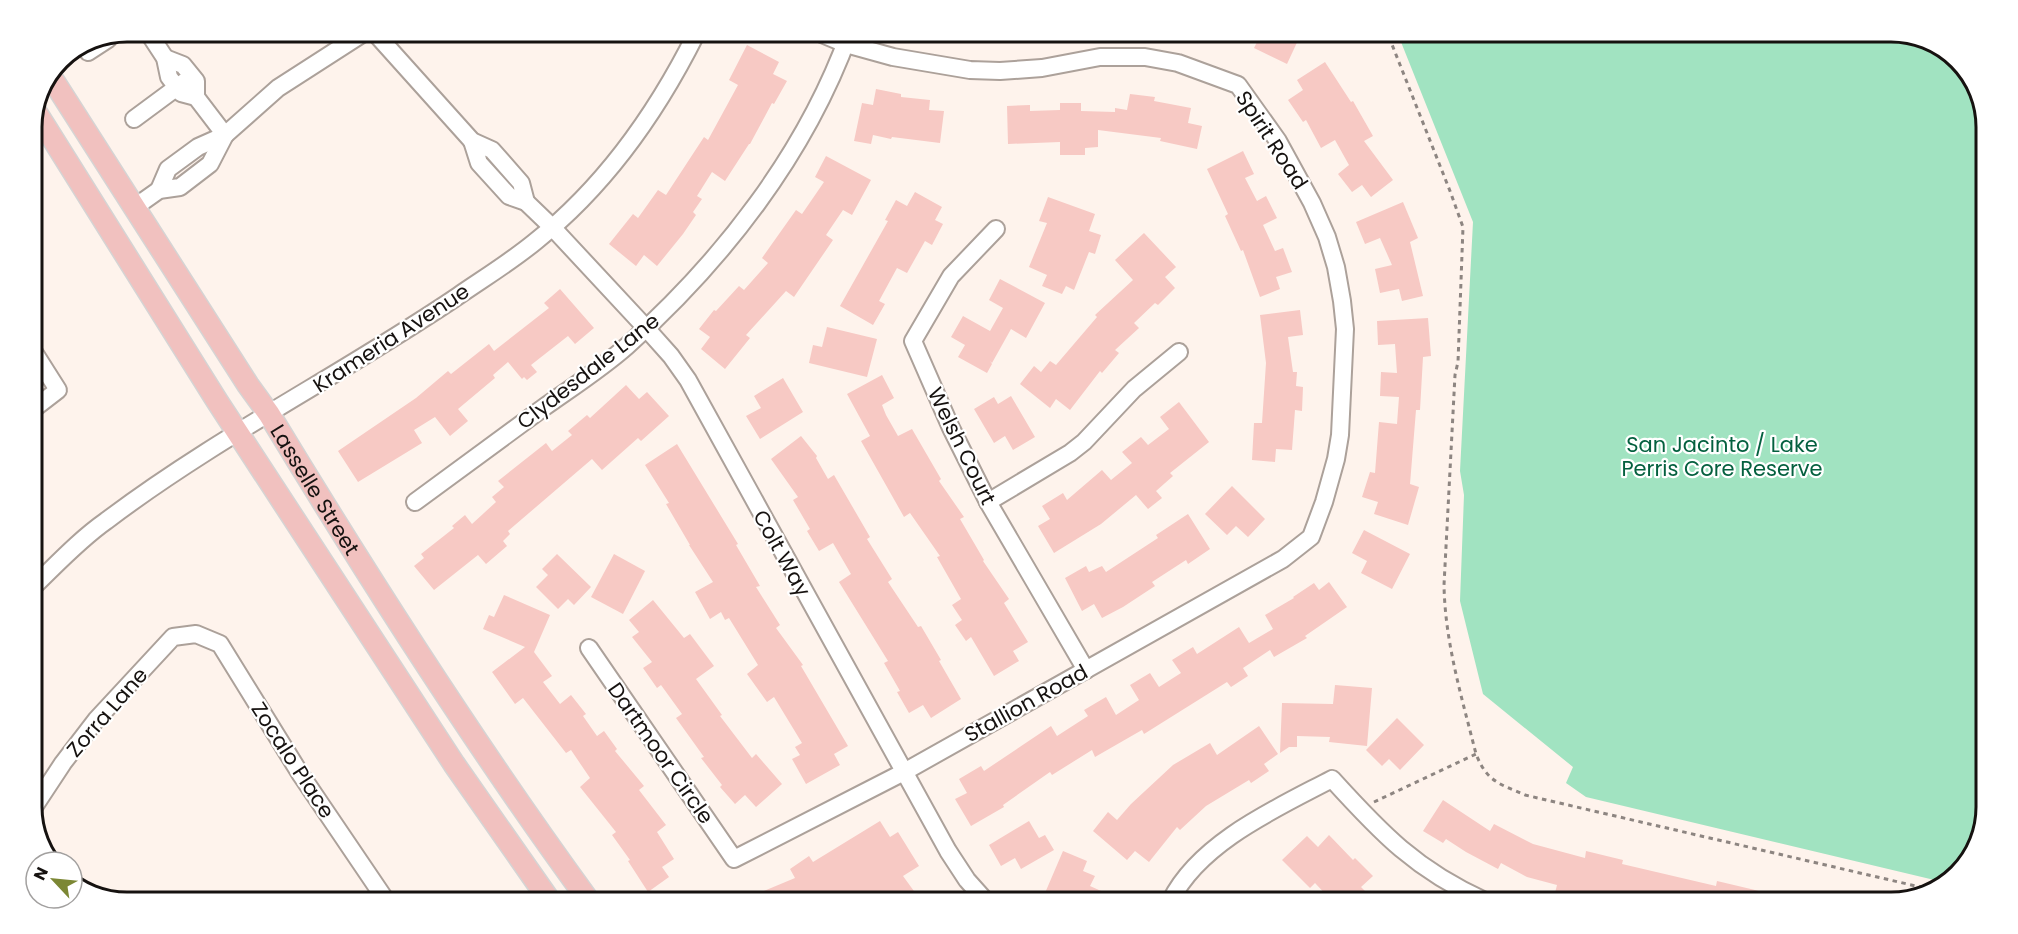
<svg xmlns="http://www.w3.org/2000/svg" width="2018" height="934" font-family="Poppins,sans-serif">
<rect width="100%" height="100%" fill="#fef3ec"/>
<polygon fill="#a1e3c1" points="1399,37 1928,39 1970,74 1986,121 1979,844 1947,883 1586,797 1566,783 1573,767 1483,694 1460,601 1464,495 1460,471 1473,222"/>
<g fill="#f7c9c4">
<polygon points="1260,36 1300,36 1287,64 1254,48"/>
<polygon points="747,45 779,62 773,74 787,81 774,104 772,103 750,144 749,144 725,181 712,172 697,196 702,199 693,212 696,215 683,234 657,266 644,255 636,266 609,244 633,214 638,218 658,190 666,195 704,137 708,140 738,85 729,80"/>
<polygon points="1325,62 1351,102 1353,101 1373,136 1364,141 1393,180 1371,197 1362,185 1352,192 1338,174 1349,165 1335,140 1321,148 1306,120 1303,122 1288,100 1303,90 1297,80"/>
<polygon points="876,89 901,94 901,97 930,100 929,110 944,111 940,143 892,137 891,139 873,135 871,144 854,141 862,103 873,105"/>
<polygon points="1130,94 1155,97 1154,101 1191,108 1188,123 1202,126 1197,149 1160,141 1161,138 1098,130 1098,147 1085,148 1085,155 1060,155 1060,142 1008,144 1007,106 1030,105 1030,111 1060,110 1060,103 1081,103 1081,111 1115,112 1115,108 1127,110"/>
<polygon points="1243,151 1254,174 1245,178 1257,201 1266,196 1277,218 1263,225 1275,251 1283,248 1292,272 1276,277 1280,289 1260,297 1243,250 1241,251 1225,216 1228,214 1207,169"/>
<polygon points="826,156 871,180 852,215 843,210 826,235 833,240 794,297 786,291 746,335 750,338 725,369 701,349 710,337 699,329 714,310 716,311 739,286 744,290 768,263 762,258 796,210 802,214 824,182 815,177"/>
<polygon points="915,192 942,207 935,220 943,224 932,245 925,241 907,273 897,268 879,301 885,304 873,325 840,306 888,221 885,220 896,200 907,206"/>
<polygon points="1048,197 1095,214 1089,231 1101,235 1095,254 1089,252 1074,290 1066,286 1062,294 1042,286 1047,275 1029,267 1047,223 1039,221"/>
<polygon points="1403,202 1418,238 1410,242 1423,296 1402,301 1399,289 1380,293 1375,269 1392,265 1380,238 1365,244 1356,222"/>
<polygon points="1144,233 1176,267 1165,277 1175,288 1158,305 1155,303 1134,323 1139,328 1115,350 1119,353 1102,373 1100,371 1070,410 1056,399 1050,408 1020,384 1034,366 1041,372 1050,361 1056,365 1097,317 1095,315 1133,280 1115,260"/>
<polygon points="1000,279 1045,303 1026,338 1011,329 992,363 990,361 992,364 987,373 958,357 965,345 951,337 963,316 990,331 1003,308 989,300"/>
<polygon points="560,289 594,328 575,344 568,336 531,365 537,372 527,380 524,377 522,379 508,362 493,375 495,378 458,409 468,421 450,436 435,417 414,430 422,443 358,482 338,451 416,398 448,371 451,374 489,344 494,351 549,308 544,303"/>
<polygon points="1300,310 1303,335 1288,337 1293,372 1297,372 1296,386 1303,387 1302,411 1295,410 1292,450 1276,449 1275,462 1252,460 1254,423 1262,423 1266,363 1260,315"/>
<polygon points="1428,318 1431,356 1423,357 1420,410 1416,410 1410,484 1419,487 1408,525 1374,514 1378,502 1362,497 1370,472 1375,473 1379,422 1397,424 1399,397 1380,396 1381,372 1397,373 1395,344 1378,345 1377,321"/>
<polygon points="827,327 877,339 867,377 809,363 813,345 822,347"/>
<polygon points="882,375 894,398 882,405 886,415 898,436 912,429 941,479 939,481 964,517 960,519 984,560 983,561 1009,599 1004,603 1028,642 1013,651 1019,661 994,676 971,637 966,641 955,625 962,620 952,605 961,599 937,557 940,556 910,513 904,517 861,441 870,436 847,394"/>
<polygon points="783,378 803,412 760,439 746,416 761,408 754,396"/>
<polygon points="626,385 639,399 647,392 669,416 641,441 638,438 602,470 592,459 508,531 510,534 503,541 507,546 486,564 478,555 434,590 414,566 424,558 421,554 454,528 452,526 465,515 472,524 496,502 492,497 504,487 498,481 546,443 552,451 572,435 568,431 587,415 590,418"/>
<polygon points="1011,396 1035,437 1013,450 1005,436 994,443 974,409 994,397 998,404"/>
<polygon points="1179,402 1209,442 1170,473 1173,476 1156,491 1162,498 1148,509 1136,495 1101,524 1054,553 1038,526 1050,519 1042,506 1063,493 1067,500 1102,470 1111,480 1132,463 1122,452 1141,437 1148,445 1169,429 1160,417"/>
<polygon points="801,436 817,456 816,458 828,479 834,475 870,537 867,539 892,579 888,582 918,627 921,626 941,660 939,661 961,699 931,718 923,705 909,713 897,692 900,691 884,663 888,661 839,582 851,574 833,543 819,551 807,531 810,529 793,500 798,497 771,459"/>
<polygon points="677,444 738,544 736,545 760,586 756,587 780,625 776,628 803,665 801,666 848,746 834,754 840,765 806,784 792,759 800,755 795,747 802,743 774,697 767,702 747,674 758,665 729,618 725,620 721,612 710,619 695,592 713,582 689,545 690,545 666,504 669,503 645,465"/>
<polygon points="1232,486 1265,519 1248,537 1236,526 1227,535 1205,514"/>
<polygon points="1188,514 1210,549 1188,564 1186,560 1152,582 1155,586 1123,607 1102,618 1094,604 1082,611 1065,578 1086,566 1089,572 1102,566 1106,572 1158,538 1156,535"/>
<polygon points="1364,530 1410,554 1392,589 1361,573 1367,561 1352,553"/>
<polygon points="557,554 591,587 574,605 568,599 558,609 536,587 548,575 542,569"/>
<polygon points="614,554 645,571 623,614 591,597"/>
<polygon points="1329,582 1347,607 1305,636 1307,638 1274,657 1270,650 1243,668 1248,676 1231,687 1227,682 1144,734 1142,730 1095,757 1092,750 1052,775 1050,772 1003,805 1004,807 971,826 955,799 967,793 959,779 981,766 984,771 1051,726 1057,736 1088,716 1084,710 1106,697 1116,715 1139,700 1130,685 1150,673 1159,687 1181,673 1172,660 1193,647 1197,654 1239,627 1249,643 1273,629 1265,615 1294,598 1293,597 1314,583 1319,590"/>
<polygon points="504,595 550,615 534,652 552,676 543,682 560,704 571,695 586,714 583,716 597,736 604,731 617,749 615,751 644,786 639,790 666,825 657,832 674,859 662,867 669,877 648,892 628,861 630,860 612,835 616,832 580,787 590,778 571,750 566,753 523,698 515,704 492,672 525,647 483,629 489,615 494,617"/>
<polygon points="653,600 684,638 690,634 714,666 696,679 722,715 720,716 752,758 756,754 782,784 756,807 745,795 735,804 720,787 722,785 701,758 704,757 676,718 682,714 661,685 657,688 643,668 652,662 632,637 639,632 629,620"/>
<polygon points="1335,685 1372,688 1367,746 1329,742 1330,737 1297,736 1297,747 1289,747 1280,753 1282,703 1333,704"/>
<polygon points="1397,718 1424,745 1400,770 1389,759 1382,766 1366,750"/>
<polygon points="1259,726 1278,754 1264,764 1269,771 1251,783 1249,780 1206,806 1180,830 1177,827 1149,862 1135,851 1127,860 1093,831 1108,812 1117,820 1131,804 1173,765 1210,743 1217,755"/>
<polygon points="1443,800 1490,831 1494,824 1533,844 1585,858 1586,851 1623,860 1622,864 1716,886 1717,881 1755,890 1780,897 1779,902 1635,901 1600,894 1599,899 1569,891 1568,896 1555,893 1557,885 1527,877 1501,863 1498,869 1466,852 1446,839 1443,843 1423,831"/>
<polygon points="880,821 890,837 898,832 919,866 903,876 919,898 747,898 795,878 790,869 809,856 813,862"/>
<polygon points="1029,821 1039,838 1045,835 1054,850 1021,869 1015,858 1001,866 989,845"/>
<polygon points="1329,835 1353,860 1355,858 1373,876 1361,887 1374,900 1331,900 1315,883 1310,888 1282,860 1307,836 1318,847"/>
<polygon points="1063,851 1087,861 1083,871 1095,876 1090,886 1119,899 1059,899 1045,893"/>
</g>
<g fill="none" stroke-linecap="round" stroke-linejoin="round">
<defs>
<g id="minor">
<polyline points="148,32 165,58 169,77 181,93 196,97"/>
<polyline points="375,33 472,141 492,150 521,183 526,202"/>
<polyline points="88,52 108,39"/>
<polyline points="165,58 183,65 196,81 196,97 225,135"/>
<polyline points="134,119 184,82"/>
<polyline points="472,141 479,163 509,196 526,202 552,227 646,328 671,356 688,380 948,851 967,880 984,899"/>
<polyline points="159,190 168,169 198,147 225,135 278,88 365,32"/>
<polyline points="135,207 159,190 180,187 210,164 225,135"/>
<polyline points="996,229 951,276 913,341 951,428 988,502 1086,670"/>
<polyline points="32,349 58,390 32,410"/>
<path d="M 415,502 C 457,471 500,440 543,408 C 571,388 601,369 627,346 C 722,261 805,155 849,34"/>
<polyline points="988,502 1070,453 1084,442 1134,389 1179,352"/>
<path d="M 32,588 C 56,565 79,540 106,521 C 217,437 343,374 458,296 C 484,278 512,261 536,241 C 605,186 657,112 696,34"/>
<polyline points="589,648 734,859 904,772 1283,559 1311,537 1324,502 1336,459 1340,435 1345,329 1342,301 1336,267 1327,237 1312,203 1278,141 1238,85 1178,63 1145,57 1100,57 1042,68 1000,71 970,70 893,57 846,44 822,34"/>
<polyline points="32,810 63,763 96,720 173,637 196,634 220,644 301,775 383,896"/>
<path d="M 1171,900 C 1200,842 1277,808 1332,779 C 1381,833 1416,870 1485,901"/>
</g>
<g id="major">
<path id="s1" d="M 51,77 L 248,385 L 269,414 C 369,579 473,742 586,897"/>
<polyline points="36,112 217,401 454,764 547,897"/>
</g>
</defs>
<use href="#minor" stroke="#aca19a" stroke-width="20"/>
<use href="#major" stroke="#d5d4d4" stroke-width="24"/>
<g stroke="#8d8581" stroke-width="3" stroke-dasharray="4.5 4.5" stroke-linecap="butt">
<path d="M 1389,37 L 1450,191 L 1463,227 L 1458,362 L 1455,375 L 1444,585 C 1445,643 1462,698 1476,754 C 1487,782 1500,784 1525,795 L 1933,890"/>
<polyline points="1374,802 1476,754"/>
</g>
<use href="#minor" stroke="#fff" stroke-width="16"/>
<use href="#major" stroke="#f1c1bf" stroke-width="21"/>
</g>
<g text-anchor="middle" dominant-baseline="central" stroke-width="4.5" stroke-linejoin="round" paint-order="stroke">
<g font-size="21" fill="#161210" stroke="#fff">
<text transform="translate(1272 140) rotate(57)">Spirit Road</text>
<text transform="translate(391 338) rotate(-33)">Krameria Avenue</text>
<text transform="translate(588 371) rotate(-38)">Clydesdale Lane</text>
<text transform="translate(962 446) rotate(64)">Welsh Court</text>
<text stroke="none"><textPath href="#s1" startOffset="490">Lasselle Street</textPath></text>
<text transform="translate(782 553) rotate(61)">Colt Way</text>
<text transform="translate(1026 703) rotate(-29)">Stallion Road</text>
<text transform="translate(107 712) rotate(-49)">Zorra Lane</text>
<text transform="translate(661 753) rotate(55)">Dartmoor Circle</text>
<text transform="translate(293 760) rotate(57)">Zocalo Place</text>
</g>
<g font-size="21" fill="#04603f" stroke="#fff">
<text x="1722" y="444">San Jacinto / Lake<tspan x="1722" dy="24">Perris Core Reserve</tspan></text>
</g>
</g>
<path d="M0 0H2018V934H0ZM127 42H1891A85 85 0 0 1 1976 127V807A85 85 0 0 1 1891 892H127A85 85 0 0 1 42 807V127A85 85 0 0 1 127 42Z" fill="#fff" fill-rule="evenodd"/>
<path fill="none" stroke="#161210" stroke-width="3" d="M127 42H1891A85 85 0 0 1 1976 127V807A85 85 0 0 1 1891 892H127A85 85 0 0 1 42 807V127A85 85 0 0 1 127 42Z"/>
<g transform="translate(54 880) rotate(296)"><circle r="28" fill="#ffffff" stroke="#a2a09f" stroke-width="1.5"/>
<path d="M0-4.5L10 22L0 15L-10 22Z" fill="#7c8734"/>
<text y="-9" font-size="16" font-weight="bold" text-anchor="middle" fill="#161210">N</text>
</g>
</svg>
